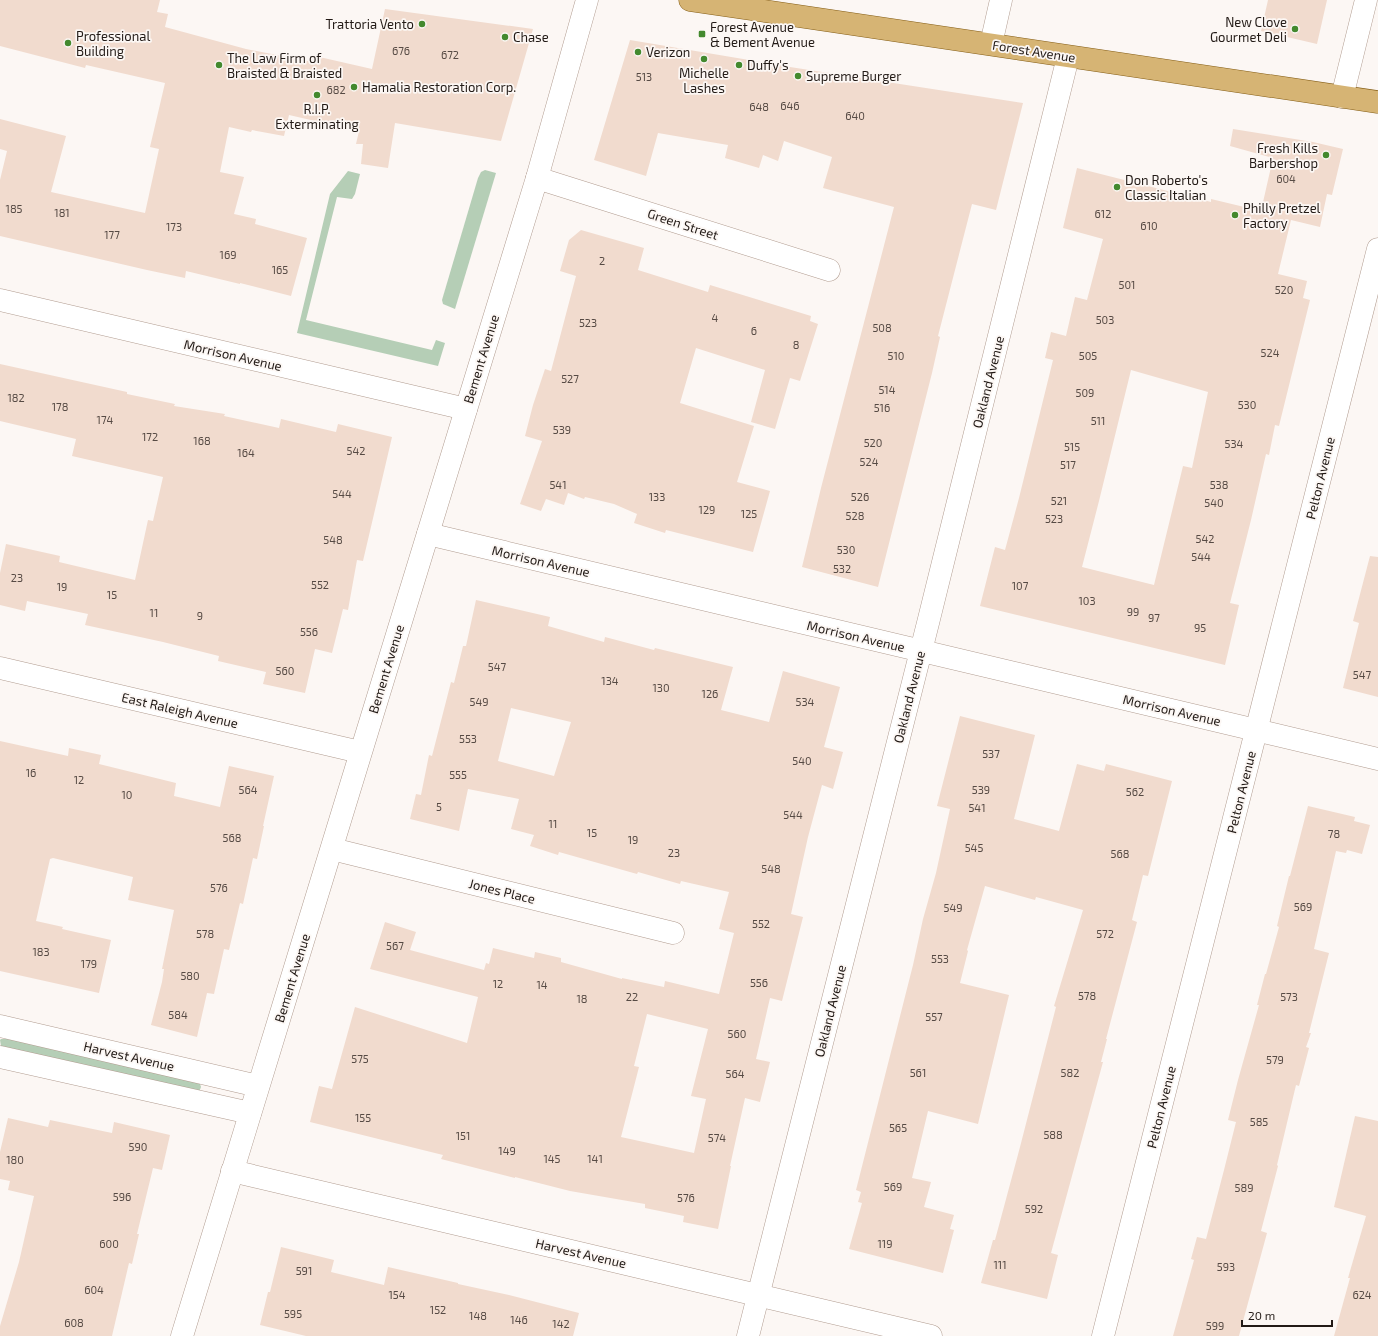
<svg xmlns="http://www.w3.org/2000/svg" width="1378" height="1336" font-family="'Exo 2',sans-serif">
<rect width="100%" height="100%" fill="#fcf7f4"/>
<g fill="#b5ceb6">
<polygon points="485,170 496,173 455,309 443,304 442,300 478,178 481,172"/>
<polygon points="348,171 360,174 355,194 352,199 337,197 306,320 432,350 436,340 445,343 438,366 297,333 330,194"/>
<polygon points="1,1039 8,1039 195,1082 200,1084 201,1087 199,1092 1,1046 0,1040"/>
</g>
<g fill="#f1dbce" fill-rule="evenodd">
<polygon points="0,0 160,0 157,12 168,14 165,27 246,49 313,62 315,56 372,69 385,9 533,29 501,141 395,123 388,168 361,164 363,144 356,144 359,131 289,115 284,136 252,130 251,132 229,127 220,172 244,177 234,214 256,219 255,224 307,238 291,296 240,283 240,284 186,271 185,278 147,270 0,236 0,180 7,151 0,149 0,119 66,136 51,192 145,213 159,149 150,147 165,83 86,65 85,68 0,46"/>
<polygon points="1268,0 1327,0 1317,44 1261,31"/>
<polygon points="630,40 790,67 1023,103 996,210 972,204 938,336 940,337 932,373 878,587 802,567 821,488 894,207 823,188 832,157 784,141 778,161 763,155 759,168 725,158 728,145 658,133 646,176 594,160"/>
<path d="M 1233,129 L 1313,142 L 1343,149 L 1332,195 L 1327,194 L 1320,227 L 1291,220 L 1278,274 L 1307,281 L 1303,298 L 1310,300 L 1279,426 L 1275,425 L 1269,455 L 1266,454 L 1251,520 L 1230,603 L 1239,605 L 1225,665 L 980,606 L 995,547 L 1005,550 L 1019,498 L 1053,360 L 1045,358 L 1051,332 L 1066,336 L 1075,297 L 1087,300 L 1103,239 L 1063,228 L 1077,168 L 1211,202 L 1211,199 L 1261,211 L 1273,158 L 1230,146 ZM 1131,370 L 1208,392 L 1192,468 L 1183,466 L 1154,585 L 1082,567 L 1099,501 Z"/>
<polygon points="581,230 644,248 638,270 708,292 710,285 811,316 810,321 818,324 800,381 790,378 775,429 751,422 765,370 696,348 680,403 754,426 737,482 770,491 753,552 666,530 665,533 634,523 637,514 614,504 585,497 584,499 568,493 564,505 546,499 541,511 520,504 542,441 525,436 533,405 545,369 551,371 576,276 560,271 569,240"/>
<polygon points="0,364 127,392 127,394 175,404 174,406 225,414 224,416 279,428 281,419 336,432 338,424 392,437 363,561 357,560 348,610 343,609 332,653 315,649 305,693 263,684 266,672 218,661 219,656 163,642 85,625 88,614 27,601 25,611 0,605 0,573 6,544 60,556 59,562 135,580 148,520 153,521 163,477 72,456 76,439 0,421"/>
<polygon points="1370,556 1378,557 1378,697 1343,688 1359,623 1353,621"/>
<path d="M 476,600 L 550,617 L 548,626 L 604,642 L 605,637 L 654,650 L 655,648 L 733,667 L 721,710 L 769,722 L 783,671 L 840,687 L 824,747 L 843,752 L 833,789 L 822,785 L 808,837 L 791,914 L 803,917 L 782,1001 L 770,998 L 756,1059 L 770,1062 L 760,1102 L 745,1098 L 730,1166 L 731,1166 L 718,1229 L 683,1222 L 684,1216 L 645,1208 L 645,1204 L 570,1191 L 515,1177 L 515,1178 L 441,1159 L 443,1155 L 310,1122 L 319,1086 L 332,1089 L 355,1007 L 467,1043 L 478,997 L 370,969 L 385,922 L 416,932 L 410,950 L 484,970 L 486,963 L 489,964 L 493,948 L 534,958 L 535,952 L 561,958 L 561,962 L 622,979 L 622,978 L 664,987 L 665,981 L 719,994 L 734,933 L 719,929 L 729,892 L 681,881 L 680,884 L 638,872 L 637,874 L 559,852 L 558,855 L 530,846 L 534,835 L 511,829 L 519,799 L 468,789 L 459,831 L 410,819 L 416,794 L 421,795 L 429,755 L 432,756 L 451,682 L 454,683 L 463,646 L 466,646 ZM 511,708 L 571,722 L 554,776 L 498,761 ZM 647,1014 L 708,1029 L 691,1096 L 706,1099 L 694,1153 L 621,1137 L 639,1067 L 634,1066 Z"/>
<polygon points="960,716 1035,735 1014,819 1059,831 1077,764 1104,771 1106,764 1172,781 1148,876 1143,875 1132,920 1137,922 1106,1039 1107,1039 1101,1062 1103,1062 1051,1253 1058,1255 1047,1299 981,1283 993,1240 995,1240 1020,1147 1056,1007 1054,1006 1083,910 1036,897 1035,900 985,886 967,950 968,951 960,983 1009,995 978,1124 928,1111 912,1178 931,1182 924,1207 954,1215 950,1229 954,1230 943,1273 849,1249 862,1203 858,1202 861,1192 856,1190 913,965 923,919 936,873 950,809 937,806"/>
<polygon points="0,741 68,756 69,748 101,755 99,764 176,783 174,796 220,807 229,766 274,776 263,826 264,826 257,859 253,858 243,904 240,903 229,950 224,949 214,994 207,993 197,1037 151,1025 162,982 164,969 162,969 174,910 128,900 133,877 53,858 50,859 36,921 63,927 62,929 111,940 99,993 0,971"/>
<polygon points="1308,806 1355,817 1354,821 1370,825 1362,854 1347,850 1346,853 1336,851 1314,949 1329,953 1309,1033 1311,1033 1306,1047 1309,1048 1299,1086 1296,1085 1277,1165 1278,1166 1261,1231 1267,1233 1239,1336 1173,1336 1194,1260 1191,1259 1197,1237 1206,1239 1224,1170 1236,1122 1228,1120 1238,1080 1259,1005 1257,1005 1265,974 1266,974 1279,927 1277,926 1289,876 1290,876"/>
<polygon points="1355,1116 1378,1121 1378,1336 1334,1336 1350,1278 1348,1278 1366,1216 1334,1207"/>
<polygon points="8,1118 48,1127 50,1120 112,1133 114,1122 170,1135 162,1170 153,1168 137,1234 139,1234 132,1264 129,1263 112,1336 0,1336 0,1326 19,1262 34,1196 8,1190 10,1181 0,1179 0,1152"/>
<polygon points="281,1247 334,1260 331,1272 384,1285 388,1267 458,1283 458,1284 509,1295 579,1313 573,1336 306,1336 260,1325 268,1292 270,1292"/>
</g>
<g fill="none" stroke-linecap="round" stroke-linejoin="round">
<defs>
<g id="minor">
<polyline points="991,44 1001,0"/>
<polyline points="1342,97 1366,0"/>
<polyline points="537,178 829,270"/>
<polyline points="0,300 466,409"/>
<polyline points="428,534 1378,759"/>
<polyline points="0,668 360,752"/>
<polyline points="332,849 673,933"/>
<polyline points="0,1026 258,1086"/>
<polyline points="0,1057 250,1113"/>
<polyline points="232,1171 931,1336"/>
<polyline points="182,1336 537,178 587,0"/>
<polyline points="748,1336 928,623 1068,57"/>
<polyline points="1103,1336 1378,249"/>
</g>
<polyline id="major" points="690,0 1378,102"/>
</defs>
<use href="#minor" stroke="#b19c90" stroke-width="23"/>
<use href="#major" stroke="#855e17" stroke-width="23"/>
<use href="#minor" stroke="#fff" stroke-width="22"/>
<use href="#major" stroke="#d6b474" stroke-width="22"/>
</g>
<g fill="#43892e" stroke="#fcf7f4" stroke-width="1.5">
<circle cx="422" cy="24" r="4"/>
<circle cx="1295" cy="29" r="4"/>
<rect x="698" y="30" width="8" height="8" rx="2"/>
<circle cx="505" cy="37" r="4"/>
<circle cx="68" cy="43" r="4"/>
<circle cx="638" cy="52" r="4"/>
<circle cx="704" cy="59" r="4"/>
<circle cx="219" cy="65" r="4"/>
<circle cx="739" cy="65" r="4"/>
<circle cx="798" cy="76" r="4"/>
<circle cx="354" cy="87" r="4"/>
<circle cx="317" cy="95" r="4"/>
<circle cx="1326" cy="155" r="4"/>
<circle cx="1117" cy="187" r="4"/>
<circle cx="1235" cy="215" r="4"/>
</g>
<g text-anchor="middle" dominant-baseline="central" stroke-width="3.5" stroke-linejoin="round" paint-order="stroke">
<g font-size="11" fill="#564a44">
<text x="401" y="50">676</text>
<text x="450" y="54">672</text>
<text x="644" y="76">513</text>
<text x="336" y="89">682</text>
<text x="790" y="105">646</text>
<text x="759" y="106">648</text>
<text x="855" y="115">640</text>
<text x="1286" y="178">604</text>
<text x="14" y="208">185</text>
<text x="62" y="212">181</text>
<text x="1103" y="213">612</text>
<text x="1149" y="225">610</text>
<text x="174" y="226">173</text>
<text x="112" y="234">177</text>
<text x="228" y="254">169</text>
<text x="602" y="260">2</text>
<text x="280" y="269">165</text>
<text x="1127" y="284">501</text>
<text x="1284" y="289">520</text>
<text x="715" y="317">4</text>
<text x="1105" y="319">503</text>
<text x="588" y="322">523</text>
<text x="882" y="327">508</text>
<text x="754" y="330">6</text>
<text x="796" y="344">8</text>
<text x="1270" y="352">524</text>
<text x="896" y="355">510</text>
<text x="1088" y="355">505</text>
<text x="570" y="378">527</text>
<text x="887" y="389">514</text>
<text x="1085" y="392">509</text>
<text x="16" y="397">182</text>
<text x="1247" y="404">530</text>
<text x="60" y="406">178</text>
<text x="882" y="407">516</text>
<text x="105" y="419">174</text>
<text x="1098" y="420">511</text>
<text x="562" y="429">539</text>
<text x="150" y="436">172</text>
<text x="202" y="440">168</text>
<text x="873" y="442">520</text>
<text x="1234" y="443">534</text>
<text x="1072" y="446">515</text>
<text x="356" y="450">542</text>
<text x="246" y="452">164</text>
<text x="869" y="461">524</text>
<text x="1068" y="464">517</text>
<text x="558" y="484">541</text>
<text x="1219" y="484">538</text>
<text x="342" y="493">544</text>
<text x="657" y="496">133</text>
<text x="860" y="496">526</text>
<text x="1059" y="500">521</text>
<text x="1214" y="502">540</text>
<text x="707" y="509">129</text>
<text x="749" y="513">125</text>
<text x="855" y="515">528</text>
<text x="1054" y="518">523</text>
<text x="1205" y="538">542</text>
<text x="333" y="539">548</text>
<text x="846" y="549">530</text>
<text x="1201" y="556">544</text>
<text x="842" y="568">532</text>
<text x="17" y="577">23</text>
<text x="320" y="584">552</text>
<text x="1020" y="585">107</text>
<text x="62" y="586">19</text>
<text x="112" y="594">15</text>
<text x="1087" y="600">103</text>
<text x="1133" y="611">99</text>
<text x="154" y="612">11</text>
<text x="200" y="615">9</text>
<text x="1154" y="617">97</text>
<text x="1200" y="627">95</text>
<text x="309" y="631">556</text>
<text x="497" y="666">547</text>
<text x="285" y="670">560</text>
<text x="1362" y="674">547</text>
<text x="610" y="680">134</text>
<text x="661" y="687">130</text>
<text x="710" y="693">126</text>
<text x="479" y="701">549</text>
<text x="805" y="701">534</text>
<text x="468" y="738">553</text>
<text x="991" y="753">537</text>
<text x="802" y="760">540</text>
<text x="31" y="772">16</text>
<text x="458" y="774">555</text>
<text x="79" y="779">12</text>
<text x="248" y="789">564</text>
<text x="981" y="789">539</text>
<text x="1135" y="791">562</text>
<text x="127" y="794">10</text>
<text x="439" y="806">5</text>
<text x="977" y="807">541</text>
<text x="793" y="814">544</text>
<text x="553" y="823">11</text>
<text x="592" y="832">15</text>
<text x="1334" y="833">78</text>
<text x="232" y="837">568</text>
<text x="633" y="839">19</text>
<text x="974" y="847">545</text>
<text x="674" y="852">23</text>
<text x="1120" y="853">568</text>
<text x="771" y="868">548</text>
<text x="219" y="887">576</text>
<text x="1303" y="906">569</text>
<text x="953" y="907">549</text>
<text x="761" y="923">552</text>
<text x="205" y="933">578</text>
<text x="1105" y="933">572</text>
<text x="395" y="945">567</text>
<text x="41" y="951">183</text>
<text x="940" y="958">553</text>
<text x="89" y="963">179</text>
<text x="190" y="975">580</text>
<text x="759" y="982">556</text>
<text x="498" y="983">12</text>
<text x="542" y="984">14</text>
<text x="1087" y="995">578</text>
<text x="632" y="996">22</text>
<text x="1289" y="996">573</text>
<text x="582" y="998">18</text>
<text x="178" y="1014">584</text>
<text x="934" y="1016">557</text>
<text x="737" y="1033">560</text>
<text x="360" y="1058">575</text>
<text x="1275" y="1059">579</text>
<text x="918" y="1072">561</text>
<text x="1070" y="1072">582</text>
<text x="735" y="1073">564</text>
<text x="363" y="1117">155</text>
<text x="1259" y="1121">585</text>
<text x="898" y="1127">565</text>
<text x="1053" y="1134">588</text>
<text x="463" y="1135">151</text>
<text x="717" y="1137">574</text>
<text x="138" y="1146">590</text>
<text x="507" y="1150">149</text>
<text x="552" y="1158">145</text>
<text x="595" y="1158">141</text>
<text x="15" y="1159">180</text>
<text x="893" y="1186">569</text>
<text x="1244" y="1187">589</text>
<text x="122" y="1196">596</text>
<text x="686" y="1197">576</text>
<text x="1034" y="1208">592</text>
<text x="109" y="1243">600</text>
<text x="885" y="1243">119</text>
<text x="1000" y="1264">111</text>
<text x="1226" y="1266">593</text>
<text x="304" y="1270">591</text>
<text x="94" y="1289">604</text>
<text x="397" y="1294">154</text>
<text x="1362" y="1294">624</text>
<text x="438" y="1309">152</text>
<text x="293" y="1313">595</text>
<text x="478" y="1315">148</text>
<text x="519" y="1319">146</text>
<text x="74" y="1322">608</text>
<text x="561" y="1323">142</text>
<text x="1215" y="1325">599</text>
</g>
<g font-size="13" fill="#221a16" stroke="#fcf7f4" text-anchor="start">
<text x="1287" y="22" text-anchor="end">New Clove<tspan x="1287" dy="15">Gourmet Deli</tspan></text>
<text x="414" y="24" text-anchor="end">Trattoria Vento</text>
<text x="710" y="27">Forest Avenue<tspan x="710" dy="15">&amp; Bement Avenue</tspan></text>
<text x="76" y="36">Professional<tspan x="76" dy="15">Building</tspan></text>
<text x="513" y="37">Chase</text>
<text x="646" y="52">Verizon</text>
<text x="227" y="58">The Law Firm of<tspan x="227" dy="15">Braisted &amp; Braisted</tspan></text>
<text x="747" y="65">Duffy's</text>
<text x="704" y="73" text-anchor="middle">Michelle<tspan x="704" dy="15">Lashes</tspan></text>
<text x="806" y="76">Supreme Burger</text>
<text x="362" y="87">Hamalia Restoration Corp.</text>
<text x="317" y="109" text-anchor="middle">R.I.P.<tspan x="317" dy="15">Exterminating</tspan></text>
<text x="1318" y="148" text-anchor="end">Fresh Kills<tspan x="1318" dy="15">Barbershop</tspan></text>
<text x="1125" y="180">Don Roberto's<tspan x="1125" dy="15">Classic Italian</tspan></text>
<text x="1243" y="208">Philly Pretzel<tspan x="1243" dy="15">Factory</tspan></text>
</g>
<g font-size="13" fill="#221a16" stroke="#fcf7f4">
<text transform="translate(1034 51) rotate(9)">Forest Avenue</text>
<text transform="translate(683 224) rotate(18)">Green Street</text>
<text transform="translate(233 355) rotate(13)">Morrison Avenue</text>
<text transform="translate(481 359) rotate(-73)">Bement Avenue</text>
<text transform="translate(988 382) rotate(-76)">Oakland Avenue</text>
<text transform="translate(1320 478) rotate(-76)">Pelton Avenue</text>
<text transform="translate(541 561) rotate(13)">Morrison Avenue</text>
<text transform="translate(856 636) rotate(13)">Morrison Avenue</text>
<text transform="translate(386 669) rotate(-73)">Bement Avenue</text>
<text transform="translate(909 697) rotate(-76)">Oakland Avenue</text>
<text transform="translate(180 710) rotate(13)">East Raleigh Avenue</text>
<text transform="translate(1172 710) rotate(13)">Morrison Avenue</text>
<text transform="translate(1241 792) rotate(-76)">Pelton Avenue</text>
<text transform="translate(502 891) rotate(14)">Jones Place</text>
<text transform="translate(292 978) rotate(-73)">Bement Avenue</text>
<text transform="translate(830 1011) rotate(-76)">Oakland Avenue</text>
<text transform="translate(129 1056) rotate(13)">Harvest Avenue</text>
<text transform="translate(1161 1107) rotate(-76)">Pelton Avenue</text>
<text transform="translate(581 1253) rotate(13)">Harvest Avenue</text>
</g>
</g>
<path d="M1242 1320v6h90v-6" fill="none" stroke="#221a16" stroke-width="2"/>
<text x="1248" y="1320" font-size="12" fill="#221a16" stroke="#fcf7f4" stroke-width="3" paint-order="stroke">20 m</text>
</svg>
